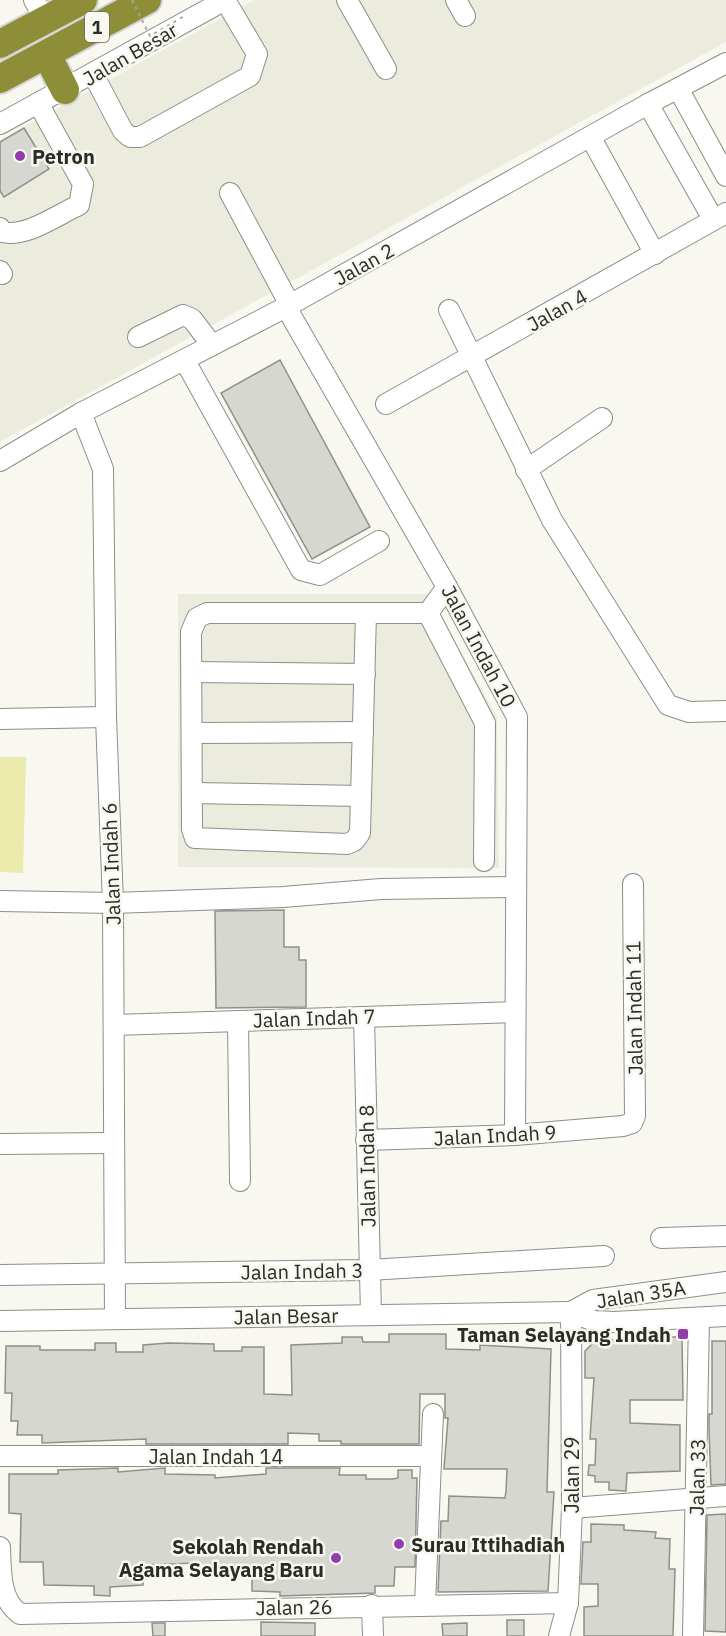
<svg xmlns="http://www.w3.org/2000/svg" width="726" height="1636" font-family="'IBM Plex Sans',sans-serif">
<rect width="100%" height="100%" fill="#f8f8f1"/>
<g fill="#ebecde">
<polygon points="254,0 726,0 726,42 0,442 0,140"/>
<polygon points="178,594 428,594 497,717 499,868 178,867"/>
</g>
<polygon fill="#eaeaad" points="0,757 26,757 23,873 0,872"/>
<g fill="#d7d7d1" stroke="#90908a" stroke-width="1.5">
<polygon points="24,128 49,169 4,197 0,191 0,142"/>
<polygon points="280,360 370,527 312,559 221,393"/>
<polygon points="284,910 284,947 299,947 299,960 306,960 306,1007 216,1008 215,911"/>
<polygon points="389,1334 446,1334 446,1349 480,1350 480,1345 551,1349 547,1492 554,1492 548,1591 438,1592 441,1521 448,1521 449,1496 505,1498 506,1491 507,1469 444,1469 448,1418 445,1418 445,1394 420,1394 419,1444 341,1444 341,1441 319,1441 319,1434 288,1433 288,1444 146,1444 146,1439 42,1443 42,1435 17,1435 18,1421 11,1421 12,1393 5,1393 6,1346 40,1346 40,1350 95,1350 95,1343 116,1343 116,1352 143,1352 143,1345 168,1343 214,1344 214,1351 242,1351 242,1347 264,1347 264,1394 292,1395 291,1345 342,1343 342,1337 362,1337 363,1342 389,1342"/>
<polygon points="637,1337 682,1337 683,1400 630,1400 630,1423 680,1425 680,1471 627,1473 626,1491 609,1490 609,1482 595,1482 595,1476 588,1475 589,1465 595,1465 596,1439 590,1439 594,1378 585,1378 585,1351 596,1340 637,1340"/>
<polygon points="712,1341 726,1341 726,1484 711,1485 709,1429 709,1414 712,1414"/>
<polygon points="118,1468 118,1472 165,1468 165,1474 215,1475 215,1478 266,1474 266,1468 340,1468 339,1475 366,1475 366,1479 393,1479 398,1478 398,1470 412,1470 412,1478 417,1478 415,1567 395,1567 394,1586 375,1586 375,1593 280,1596 280,1592 252,1591 252,1570 196,1567 196,1563 143,1565 143,1585 110,1587 110,1596 94,1595 94,1586 44,1585 43,1562 20,1562 21,1514 9,1513 9,1474 58,1474 58,1470"/>
<polygon points="726,1514 726,1632 705,1631 707,1515"/>
<polygon points="591,1524 624,1525 624,1530 656,1532 655,1538 670,1539 669,1569 675,1569 673,1636 584,1636 584,1607 598,1606 598,1584 581,1584 583,1542 591,1542"/>
<rect x="507" y="1620" width="17" height="16"/>
<polygon points="261,1622 315,1623 315,1636 261,1636"/>
<polygon points="152,1623 165,1623 165,1636 153,1636"/>
<polygon points="467,1623 467,1636 443,1636 442,1624"/>
</g>
<g fill="none" stroke-linecap="round" stroke-linejoin="round">
<defs>
<g id="minor">
<polyline points="34,0 46,20"/>
<polyline points="347,0 386,69"/>
<polyline points="456,0 465,16"/>
<polyline points="93,74 123,131 130,137 140,137 250,76 257,54 225,0"/>
<polyline points="679,90 726,176"/>
<polyline points="648,104 713,219"/>
<polyline points="0,124 225,0"/>
<polyline points="591,138 655,254"/>
<polyline points="230,193 290,305"/>
<path d="M 0,228 L 2,232 C 26,238 57,215 79,205 L 83,184 L 38,103"/>
<polyline points="0,271 2,274"/>
<polyline points="286,307 447,587 517,717 515,1135"/>
<polyline points="449,310 552,520 668,705 689,712 726,711"/>
<polyline points="138,337 183,315 192,319 212,345"/>
<polyline points="185,361 301,570 320,575 379,541"/>
<polyline points="386,404 726,213"/>
<polyline points="81,413 103,469 106,717 113,903 115,1319"/>
<polyline points="0,461 81,413 286,307 648,104 726,63"/>
<polyline points="526,470 602,418"/>
<polyline points="428,613 485,723 484,861"/>
<polyline points="366,614 360,833 354,841 347,844 195,838 192,829 191,632 197,618 207,613 428,613 447,587"/>
<polyline points="193,672 365,674"/>
<polyline points="0,719 106,717"/>
<polyline points="193,733 363,732"/>
<polyline points="193,793 361,796"/>
<polyline points="0,901 113,903 283,897 381,889 516,887"/>
<polyline points="364,1017 371,1315"/>
<polyline points="238,1021 240,1181"/>
<polyline points="114,1025 515,1012"/>
<polyline points="366,1140 515,1135 623,1126 632,1123 635,1116 633,884"/>
<polyline points="0,1144 114,1143"/>
<polyline points="661,1238 726,1236"/>
<polyline points="0,1275 369,1270 604,1256"/>
<polyline points="571,1312 593,1300 726,1282"/>
<polyline points="0,1321 571,1312 594,1321 614,1322 726,1316"/>
<polyline points="0,1456 431,1456"/>
<polyline points="572,1508 726,1496"/>
<path d="M 0,1547 C 1,1573 0,1600 20,1614 L 568,1603"/>
<polyline points="425,1604 433,1414"/>
<polyline points="372,1605 373,1636"/>
<polyline points="559,1636 568,1603 572,1508 571,1312"/>
<polyline points="693,1636 699,1318"/>
</g>
<g id="highway">
<polyline points="0,44 83,0"/>
<polyline points="47,55 65,90"/>
<polyline points="0,79 147,0"/>
</g>
</defs>
<use href="#minor" stroke="#8d8e88" stroke-width="22"/>
<use href="#highway" stroke="#d5d5d4" stroke-width="32"/>
<use href="#minor" stroke="#fff" stroke-width="20"/>
<use href="#highway" stroke="#8f8e38" stroke-width="28"/>
<polyline stroke="#a6a6a0" stroke-width="2" stroke-dasharray="3 4.5" stroke-linecap="butt" points="132,0 150,36 186,15"/>
</g>
<g fill="#933dab" stroke="#f8f8f1" stroke-width="2">
<circle cx="20" cy="156" r="6"/>
<rect x="677" y="1328" width="12" height="12" rx="3"/>
<circle cx="399" cy="1544" r="6"/>
<circle cx="336" cy="1558" r="6"/>
</g>
<g text-anchor="middle" dominant-baseline="central" stroke-width="5" stroke-linejoin="round" paint-order="stroke">
<rect fill="#f8f8f1" stroke="#686864" stroke-width="1.5" x="85" y="12" width="24" height="30" rx="4.5"/>
<g font-size="18" font-weight="bold" fill="#2b2b28">
<text x="97" y="27">1</text>
</g>
<g font-size="20" fill="#2b2b28" stroke="#f8f8f1">
<text transform="translate(130 54) rotate(-30)">Jalan Besar</text>
<text transform="translate(364 264) rotate(-29)">Jalan 2</text>
<text transform="translate(557 310) rotate(-29)">Jalan 4</text>
<text transform="translate(479 646) rotate(62)">Jalan Indah 10</text>
<text transform="translate(111 864) rotate(-92)">Jalan Indah 6</text>
<text transform="translate(634 1008) rotate(-91)">Jalan Indah 11</text>
<text transform="translate(314 1018) rotate(-2)">Jalan Indah 7</text>
<text transform="translate(495 1135) rotate(-3)">Jalan Indah 9</text>
<text transform="translate(367 1166) rotate(-91)">Jalan Indah 8</text>
<text transform="translate(302 1271) rotate(-1)">Jalan Indah 3</text>
<text transform="translate(641 1294) rotate(-9)">Jalan 35A</text>
<text transform="translate(286 1316) rotate(-1)">Jalan Besar</text>
<text x="216" y="1456">Jalan Indah 14</text>
<text transform="translate(571 1475) rotate(-90)">Jalan 29</text>
<text transform="translate(697 1477) rotate(-89)">Jalan 33</text>
<text transform="translate(294 1607) rotate(-1)">Jalan 26</text>
</g>
<g font-size="20" font-weight="bold" fill="#2b2b28" stroke="#f8f8f1" text-anchor="start">
<text x="32" y="156">Petron</text>
<text x="671" y="1334" text-anchor="end">Taman Selayang Indah</text>
<text x="411" y="1544">Surau Ittihadiah</text>
<text x="324" y="1546" text-anchor="end">Sekolah Rendah<tspan x="324" dy="23">Agama Selayang Baru</tspan></text>
</g>
</g>
</svg>
